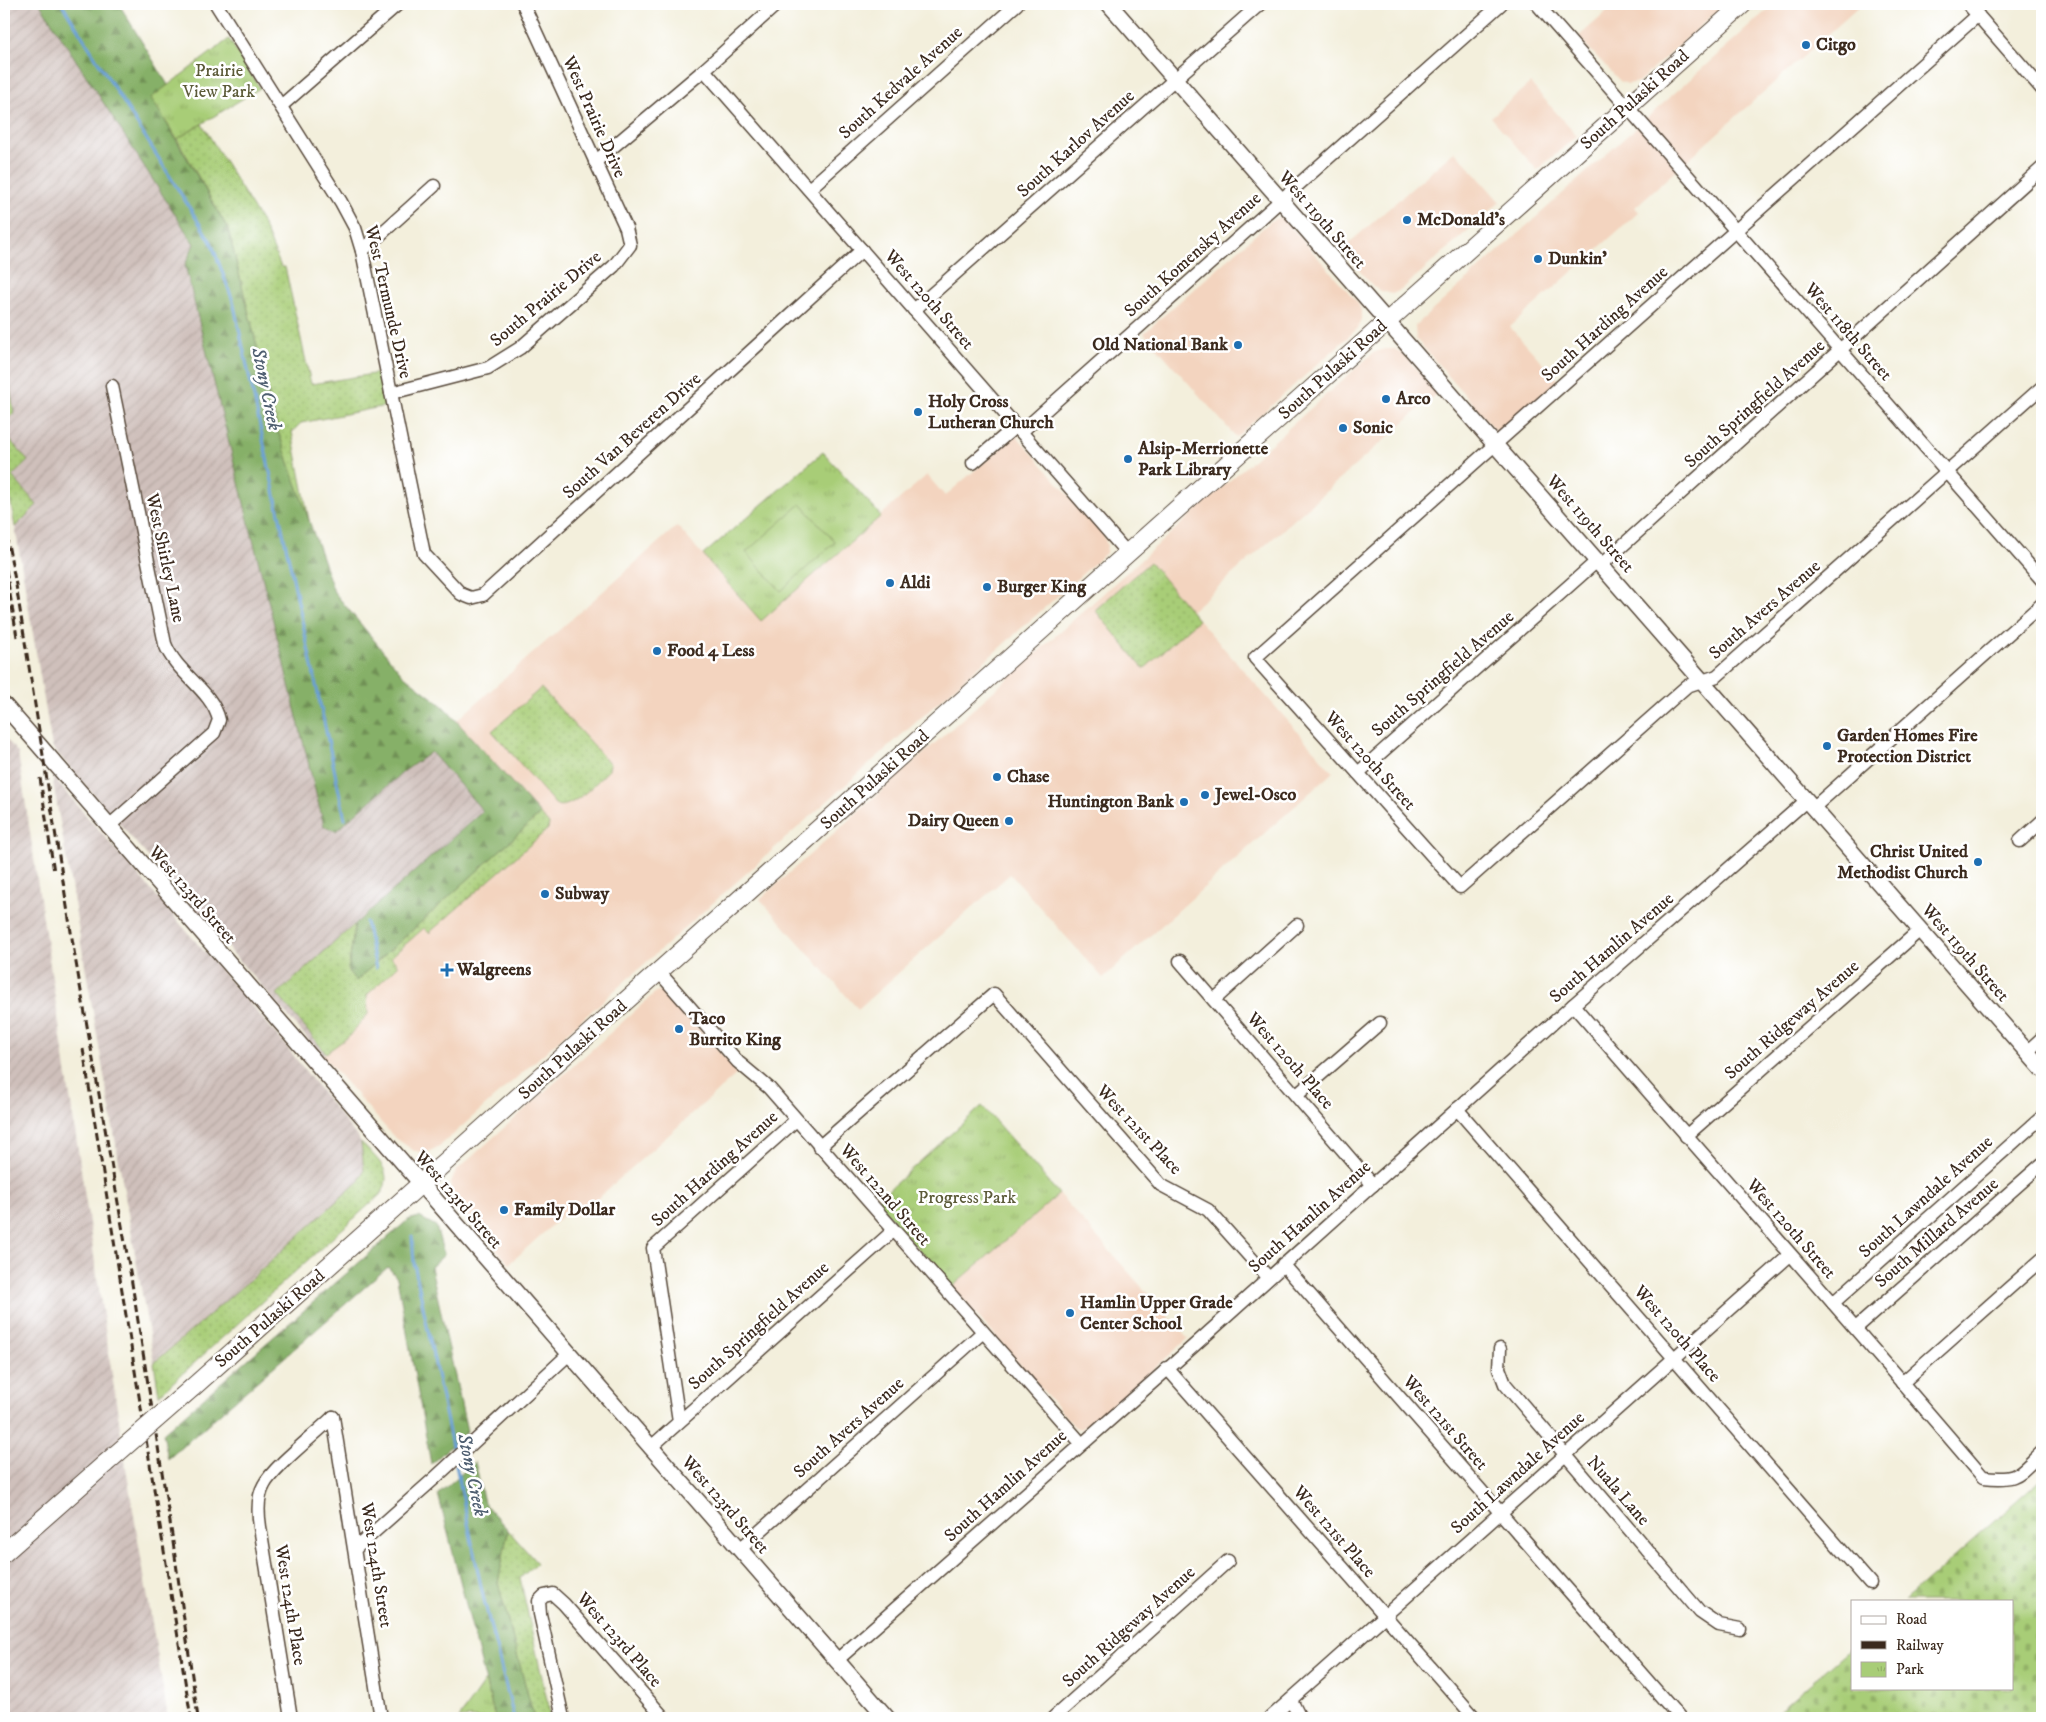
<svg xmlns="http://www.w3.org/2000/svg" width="2046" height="1722" font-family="'IM FELL DW Pica',serif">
<defs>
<pattern id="industrial-furrows" width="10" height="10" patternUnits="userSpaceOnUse" patternTransform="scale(1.25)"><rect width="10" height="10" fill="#cfc0bb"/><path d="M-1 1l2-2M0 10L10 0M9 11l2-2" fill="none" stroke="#b3a5a0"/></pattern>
<pattern id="grass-dots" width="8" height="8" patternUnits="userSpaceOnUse" patternTransform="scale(1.25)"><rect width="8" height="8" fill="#a8cd77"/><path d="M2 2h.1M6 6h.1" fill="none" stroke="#92b066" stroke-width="1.8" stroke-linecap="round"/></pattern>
<pattern id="forest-firs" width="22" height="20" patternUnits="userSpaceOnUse" patternTransform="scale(1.25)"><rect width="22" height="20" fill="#86b068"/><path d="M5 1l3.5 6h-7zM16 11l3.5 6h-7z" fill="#6f8f55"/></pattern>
<pattern id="cemetery-stones" width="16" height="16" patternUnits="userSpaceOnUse" patternTransform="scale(1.25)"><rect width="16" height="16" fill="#a8cd77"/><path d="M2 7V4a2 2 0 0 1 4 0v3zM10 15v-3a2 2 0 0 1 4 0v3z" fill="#92b066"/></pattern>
<pattern id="park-tufts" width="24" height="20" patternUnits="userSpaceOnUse" patternTransform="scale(1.25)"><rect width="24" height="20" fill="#a8cd77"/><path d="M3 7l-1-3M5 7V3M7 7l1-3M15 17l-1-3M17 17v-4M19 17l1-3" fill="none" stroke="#92b066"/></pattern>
</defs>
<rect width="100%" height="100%" fill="#fff"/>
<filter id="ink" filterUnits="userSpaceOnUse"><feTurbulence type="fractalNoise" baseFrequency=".02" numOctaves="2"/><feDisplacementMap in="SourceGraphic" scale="10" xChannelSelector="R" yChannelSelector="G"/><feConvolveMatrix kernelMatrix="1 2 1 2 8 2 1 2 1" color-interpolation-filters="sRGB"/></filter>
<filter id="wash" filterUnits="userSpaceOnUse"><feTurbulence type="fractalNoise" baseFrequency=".0096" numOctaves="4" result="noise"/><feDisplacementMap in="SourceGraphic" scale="20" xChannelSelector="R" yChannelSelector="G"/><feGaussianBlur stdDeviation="1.12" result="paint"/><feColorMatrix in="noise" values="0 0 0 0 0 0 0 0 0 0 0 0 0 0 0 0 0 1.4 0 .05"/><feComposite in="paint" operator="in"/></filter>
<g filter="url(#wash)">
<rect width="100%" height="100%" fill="#f3efdc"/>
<g fill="#f3d4bf">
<polygon points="1616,4 1725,4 1647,74 1638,82 1628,84 1621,82 1578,37"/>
<polygon points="1774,4 1862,4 1635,207 1639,212 1510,327 1560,382 1500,435 1416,339 1415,326"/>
<polygon points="1530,83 1577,136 1537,170 1491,117"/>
<polygon points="1455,151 1500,202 1401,290 1392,294 1381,291 1374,287 1341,250"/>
<polygon points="1279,218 1285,220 1358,303 1361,310 1361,320 1357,329 1236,437 1144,333 1272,220"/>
<polygon points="1385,349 1395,349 1404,355 1437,393 1191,611 1333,772 1103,978 1010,874 858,1009 760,899 1373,353"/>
<polygon points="1016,435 1104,536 1107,545 1106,553 441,1145 427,1153 414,1151 393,1136 322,1055 348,1037 368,1014 367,995 398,966 391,957 424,927 429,933 548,829 549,824 456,721 677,526 761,620 927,475 945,496"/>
<polygon points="657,991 667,992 725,1058 740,1071 578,1216 571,1208 509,1264 454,1199 451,1191 451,1182 456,1171"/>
<polygon points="1059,1194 1188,1339 1098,1418 1081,1429 1075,1427 952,1287"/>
</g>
<g fill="url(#industrial-furrows)">
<polygon points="4,4 40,4 194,244 185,265 324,825 431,751 483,811 277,994 326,1053 322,1055 52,747 15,527 37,505 12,476 28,461 4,433 4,422 14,413 4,349"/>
<polygon points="4,736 18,753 127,1474 168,1718 4,1718"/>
<polygon points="52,776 282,1041 361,1142 364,1170 359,1181 252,1278 154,1363"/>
</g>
<g fill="url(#grass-dots)" stroke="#727c4a">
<polygon points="202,124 263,224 281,267 285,267 311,384 379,373 386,406 301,423 292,432 310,525 278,431 228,229 177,139"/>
<polygon points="4,349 14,413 4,422"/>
<polygon points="4,433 28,461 12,476 37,505 15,527 4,463"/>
<polygon points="1150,562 1198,620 1145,668 1143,668 1095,610"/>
<path d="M 541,688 L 610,764 L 609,770 C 597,781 572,811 556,805 L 492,731 Z"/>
<polygon points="540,814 549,824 548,829 429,933 424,928 391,957 398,966 367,995 368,1014 348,1037 326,1053 277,994 355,924 348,971 356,981"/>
<path d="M 361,1142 C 376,1159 394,1169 382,1193 L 159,1395 L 154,1363 L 252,1278 L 359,1181 L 364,1170 Z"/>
<polygon points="508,1530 537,1563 520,1578 551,1718 534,1718 498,1583"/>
</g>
<g fill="url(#forest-firs)" stroke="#606d43">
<polygon points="40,4 119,4 168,85 152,98 228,229 278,431 334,592 403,675 444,707 540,814 356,981 348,971 355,924 483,811 431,752 403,772 336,831 324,826 185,265 194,244"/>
<polygon points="419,1217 436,1226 444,1255 431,1267 467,1431 431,1464 397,1278 388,1267 168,1459 163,1433 408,1220"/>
<polygon points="475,1462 484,1503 508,1530 498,1583 534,1718 495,1718 438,1494"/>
</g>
<polygon fill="url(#cemetery-stones)" stroke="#727c4a" points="2042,1479 2042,1718 1771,1718 1852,1647 1852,1688 2012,1688 2012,1601 1904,1601"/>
<g fill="url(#park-tufts)" stroke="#727c4a">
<polygon points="229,39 260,88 177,139 151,98"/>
<polygon points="823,452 881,516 761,621 703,555"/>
<polygon points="982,1106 1059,1194 952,1287 876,1201"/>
<polygon points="485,1681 495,1718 459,1718"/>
</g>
<polygon fill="#a8cd77" stroke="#727c4a" points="801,504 835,542 781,591 746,552"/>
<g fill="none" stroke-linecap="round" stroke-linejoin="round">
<g stroke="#679fd6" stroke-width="3">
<polyline points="62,4 211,242 233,301 345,819"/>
<polyline points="366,922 376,968"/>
<polyline points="412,1236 414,1263 454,1456"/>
<polyline points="456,1465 483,1596 514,1718"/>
</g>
</g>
</g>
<g filter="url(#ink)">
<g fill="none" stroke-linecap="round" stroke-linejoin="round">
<defs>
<g id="minor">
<polyline points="216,4 341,202 355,228 362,251 424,554 461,594 471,598 483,595 862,250"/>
<polyline points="1537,4 2042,580"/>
<polyline points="1968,4 2042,89"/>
<polyline points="1978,15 1255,658 1460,887 1687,686 1717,676 2042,387"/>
<polyline points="704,70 1128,554"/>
<polyline points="281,106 398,4"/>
<polyline points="595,162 704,70 777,4"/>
<polyline points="809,189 1017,4"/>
<polyline points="362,251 434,186"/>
<polyline points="914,310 1260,4"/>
<polyline points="391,393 488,368 520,348 614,266 630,245 626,228 523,4"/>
<polyline points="1021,432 1501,4"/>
<polyline points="973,463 1016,426"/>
<polyline points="1601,565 2042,168"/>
<polyline points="1358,773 1597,561"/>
<polyline points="1813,808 2042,604"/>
<path d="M 108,827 L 214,733 L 219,720 C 212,690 176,673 165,644 L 112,386"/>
<polyline points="2020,841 2042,821"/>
<polyline points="1180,961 1373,1185"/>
<polyline points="659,972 738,1062 769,1088 1081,1443"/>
<polyline points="1214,1000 1297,925"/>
<path d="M 1573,1005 C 1709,1162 1848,1318 1983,1477 C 2019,1481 2017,1475 2042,1452"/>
<polyline points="2027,1052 2042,1038"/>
<polyline points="1297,1095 1380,1023"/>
<polyline points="1457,1109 1870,1583"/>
<polyline points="1686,1136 1920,930"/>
<polyline points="819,1147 994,994 1161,1185 1208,1210 1268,1277"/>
<polyline points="1283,1264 1680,1718"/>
<polyline points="1833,1303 2042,1117"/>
<polyline points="1856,1328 2042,1164"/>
<polyline points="1500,1349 1499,1368 1505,1384 1700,1612 1719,1625 1740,1629"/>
<polyline points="1167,1368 1475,1718"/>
<polyline points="1902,1383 2042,1259"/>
<polyline points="333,1417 381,1718"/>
<polyline points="679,1421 653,1248 796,1120"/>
<polyline points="650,1448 893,1231"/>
<polyline points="356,1548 436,1477 568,1355"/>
<polyline points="739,1550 983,1332"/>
<polyline points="836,1661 1188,1351 1573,1005 1807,800"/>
<polyline points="1291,1700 1300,1718"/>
<path d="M 291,1718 L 260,1527 C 258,1514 257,1497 264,1485 C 273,1467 317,1433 333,1417"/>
<polyline points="563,1718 540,1614 539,1601 544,1596 553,1594 564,1604 664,1718"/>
<polyline points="1053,1718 1228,1561"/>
<polyline points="1270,1718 1790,1255"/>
</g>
<g id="tertiary">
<polyline points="1109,4 2042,1069"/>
<polyline points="4,705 887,1718"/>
</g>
<g id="secondary">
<polyline points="192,1388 1743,4"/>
<polyline points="4,1553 106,1463"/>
</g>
</defs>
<use href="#minor" stroke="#57483a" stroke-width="15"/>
<use href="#tertiary" stroke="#57483a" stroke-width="18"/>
<use href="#secondary" stroke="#57483a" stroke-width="20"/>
<use href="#minor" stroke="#fff" stroke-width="12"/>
<use href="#tertiary" stroke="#fff" stroke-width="15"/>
<use href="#secondary" stroke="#fff" stroke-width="18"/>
<g stroke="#3b2a1e" stroke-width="3" stroke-dasharray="8 4" stroke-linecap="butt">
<polyline points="4,523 16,585 75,957 131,1277 172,1535 198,1718"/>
<polyline points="6,570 17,637"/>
<polyline points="40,778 54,872"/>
<polyline points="83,1049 191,1718"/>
</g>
<defs>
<polyline id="secondary-bridge" points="106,1463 192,1388"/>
</defs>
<use href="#secondary-bridge" stroke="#57483a" stroke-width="20" stroke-linecap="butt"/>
<use href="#secondary-bridge" stroke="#fff" stroke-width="18"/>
</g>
</g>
<g fill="#1f6fb2" stroke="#fff" stroke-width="2">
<circle cx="1806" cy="45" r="5"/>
<circle cx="1407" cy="220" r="5"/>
<circle cx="1538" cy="259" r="5"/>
<circle cx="1238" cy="345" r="5"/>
<circle cx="1386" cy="399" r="5"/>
<circle cx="918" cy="412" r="5"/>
<circle cx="1343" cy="428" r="5"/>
<circle cx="1128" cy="459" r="5"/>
<circle cx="890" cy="583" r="5"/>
<circle cx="987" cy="587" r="5"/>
<circle cx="657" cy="651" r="5"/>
<circle cx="1827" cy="746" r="5"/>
<circle cx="997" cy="777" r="5"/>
<circle cx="1205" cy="795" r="5"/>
<circle cx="1184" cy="802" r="5"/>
<circle cx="1009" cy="821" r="5"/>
<circle cx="1978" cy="862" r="5"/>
<circle cx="545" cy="894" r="5"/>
<path d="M444.5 962.5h5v5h5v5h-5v5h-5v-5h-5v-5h5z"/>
<circle cx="679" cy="1029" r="5"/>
<circle cx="504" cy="1210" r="5"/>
<circle cx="1070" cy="1313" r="5"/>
</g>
<g text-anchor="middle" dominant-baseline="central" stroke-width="5" stroke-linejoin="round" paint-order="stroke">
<g font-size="18" font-weight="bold" fill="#3b2a1e" stroke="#fff" text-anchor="start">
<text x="1816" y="45">Citgo</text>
<text x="1417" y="220">McDonald's</text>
<text x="1548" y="259">Dunkin'</text>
<text x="1228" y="345" text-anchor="end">Old National Bank</text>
<text x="1396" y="399">Arco</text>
<text x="928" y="402">Holy Cross<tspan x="928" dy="21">Lutheran Church</tspan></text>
<text x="1353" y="428">Sonic</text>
<text x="1138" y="449">Alsip-Merrionette<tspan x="1138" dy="21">Park Library</tspan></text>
<text x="900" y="583">Aldi</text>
<text x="997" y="587">Burger King</text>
<text x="667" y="651">Food 4 Less</text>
<text x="1837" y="736">Garden Homes Fire<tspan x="1837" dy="21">Protection District</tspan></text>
<text x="1007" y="777">Chase</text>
<text x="1215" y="795">Jewel-Osco</text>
<text x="1174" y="802" text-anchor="end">Huntington Bank</text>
<text x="999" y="821" text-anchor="end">Dairy Queen</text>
<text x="1968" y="852" text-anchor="end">Christ United<tspan x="1968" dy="21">Methodist Church</tspan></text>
<text x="555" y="894">Subway</text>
<text x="457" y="970">Walgreens</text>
<text x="689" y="1019">Taco<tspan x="689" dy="21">Burrito King</tspan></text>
<text x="514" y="1210">Family Dollar</text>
<text x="1080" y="1303">Hamlin Upper Grade<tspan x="1080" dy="21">Center School</tspan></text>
</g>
<g font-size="18" fill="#5c5b39" stroke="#fff">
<text x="219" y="71">Prairie<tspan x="219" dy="21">View Park</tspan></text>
<text x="967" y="1198">Progress Park</text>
</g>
<g font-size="18" fill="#3b2a1e" stroke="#fff">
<text transform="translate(901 83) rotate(-42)">South Kedvale Avenue</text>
<text transform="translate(1635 100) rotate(-42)">South Pulaski Road</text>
<text transform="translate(594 117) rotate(66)">West Prairie Drive</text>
<text transform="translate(1076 144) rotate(-42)">South Karlov Avenue</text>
<text transform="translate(1322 220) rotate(49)">West 119th Street</text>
<text transform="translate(1193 255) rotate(-42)">South Komensky Avenue</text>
<text transform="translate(546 299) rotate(-40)">South Prairie Drive</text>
<text transform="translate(929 300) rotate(49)">West 120th Street</text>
<text transform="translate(388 302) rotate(77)">West Termunde Drive</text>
<text transform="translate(1605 324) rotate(-42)">South Harding Avenue</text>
<text transform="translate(1848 332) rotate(49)">West 118th Street</text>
<text transform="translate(1333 370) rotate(-42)">South Pulaski Road</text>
<text transform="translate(1755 404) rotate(-42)">South Springfield Avenue</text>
<text transform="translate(632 436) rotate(-42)">South Van Beveren Drive</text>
<text transform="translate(1590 524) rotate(49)">West 119th Street</text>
<text transform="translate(165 558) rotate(78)">West Shirley Lane</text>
<text transform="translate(1765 610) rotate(-41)">South Avers Avenue</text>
<text transform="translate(1443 674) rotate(-41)">South Springfield Avenue</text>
<text transform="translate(1370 761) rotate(48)">West 120th Street</text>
<text transform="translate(875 780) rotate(-42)">South Pulaski Road</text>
<text transform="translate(192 895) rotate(49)">West 123rd Street</text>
<text transform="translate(1612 948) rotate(-41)">South Hamlin Avenue</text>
<text transform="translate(1965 953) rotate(49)">West 119th Street</text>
<text transform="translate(1792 1020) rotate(-41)">South Ridgeway Avenue</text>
<text transform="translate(573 1050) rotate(-42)">South Pulaski Road</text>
<text transform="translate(1290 1061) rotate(49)">West 120th Place</text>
<text transform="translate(1139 1130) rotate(47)">West 121st Place</text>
<text transform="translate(715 1169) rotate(-42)">South Harding Avenue</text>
<text transform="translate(885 1195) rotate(49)">West 122nd Street</text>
<text transform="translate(1926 1197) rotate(-42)">South Lawndale Avenue</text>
<text transform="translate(458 1200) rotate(49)">West 123rd Street</text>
<text transform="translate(1310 1217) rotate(-42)">South Hamlin Avenue</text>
<text transform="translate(1791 1229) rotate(49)">West 120th Street</text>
<text transform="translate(1937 1233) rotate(-41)">South Millard Avenue</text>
<text transform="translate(270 1319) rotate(-41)">South Pulaski Road</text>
<text transform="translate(759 1326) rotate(-42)">South Springfield Avenue</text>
<text transform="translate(1677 1334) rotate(49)">West 120th Place</text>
<text transform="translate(1445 1423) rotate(49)">West 121st Street</text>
<text transform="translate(849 1428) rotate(-42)">South Avers Avenue</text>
<text transform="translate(1518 1473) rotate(-42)">South Lawndale Avenue</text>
<text transform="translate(1006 1486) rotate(-42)">South Hamlin Avenue</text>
<text transform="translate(1618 1491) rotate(49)">Nuala Lane</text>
<text transform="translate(725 1505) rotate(49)">West 123rd Street</text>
<text transform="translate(1334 1532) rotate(49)">West 121st Place</text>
<text transform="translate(376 1565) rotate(81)">West 124th Street</text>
<text transform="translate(290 1605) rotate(81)">West 124th Place</text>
<text transform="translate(1129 1627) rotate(-42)">South Ridgeway Avenue</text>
<text transform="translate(619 1640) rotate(49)">West 123rd Place</text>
</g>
<g font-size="19" font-style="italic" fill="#4f5f71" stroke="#fff">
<text transform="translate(266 389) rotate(78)">Stony Creek</text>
<text transform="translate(472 1475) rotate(78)">Stony Creek</text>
</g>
</g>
<rect width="2046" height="1722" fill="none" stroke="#fff" stroke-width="20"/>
<rect x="1851" y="1600" width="162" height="90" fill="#ffffff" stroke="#b1aaa5"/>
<rect x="1861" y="1616" width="25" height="8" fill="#ffffff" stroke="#b1aaa5"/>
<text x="1896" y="1624" font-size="15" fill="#3b2a1e">Road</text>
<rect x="1861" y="1641" width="25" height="8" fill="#3b2a1e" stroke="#b1aaa5"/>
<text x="1896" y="1650" font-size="15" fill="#3b2a1e">Railway</text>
<rect x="1861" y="1662" width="25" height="15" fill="url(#park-tufts)" stroke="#b1aaa5"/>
<text x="1896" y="1674" font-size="15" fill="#3b2a1e">Park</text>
</svg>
